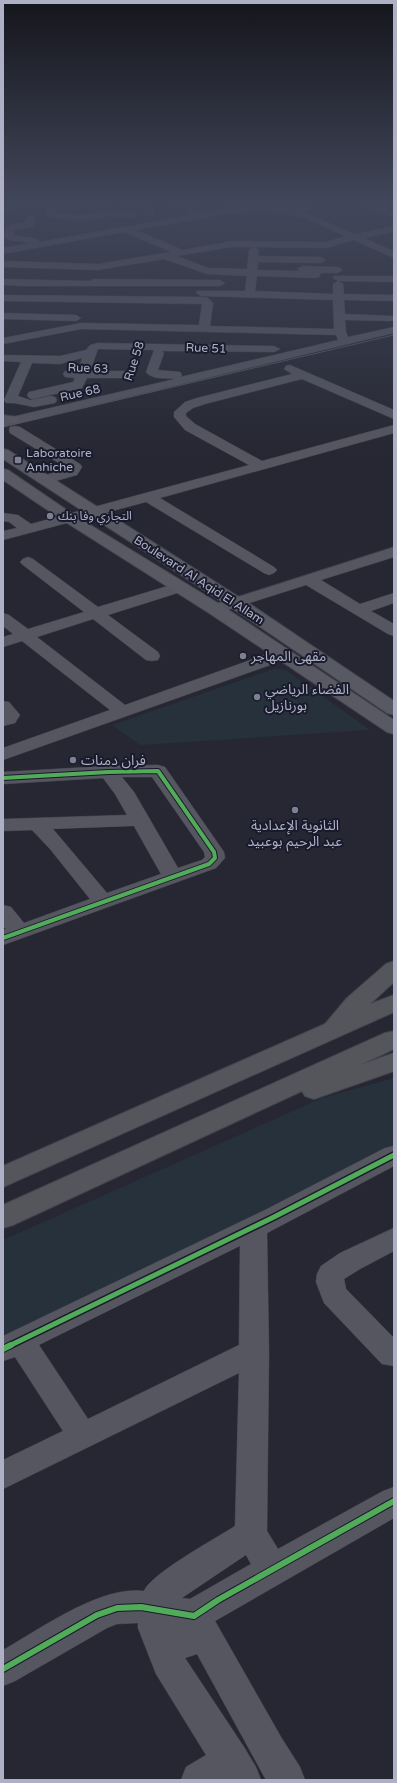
<svg xmlns="http://www.w3.org/2000/svg" width="397" height="1783" font-family="'Varela Round','Noto Sans Arabic',sans-serif">
<rect width="100%" height="100%" fill="#262732"/>
<g fill="#26313b">
<polygon points="276,668 286,670 370,730 140,745 112,725"/>
<polygon points="394,1078 394,1149 3,1336 3,1240 322,1098"/>
</g>
<g fill="none" stroke-linecap="round" stroke-linejoin="round">
<defs>
<g id="minor">
<polygon points="15,203 37,203 33,206 3,211 3,205"/>
<path d="M 65,203 L 98,203 L 110,205 L 112,207 L 107,210 L 80,207 L 55,210 L 55,212 C 64,213 74,216 83,215 C 95,214 128,205 138,215 L 133,218 L 109,216 L 82,221 L 51,217 L 46,214 L 47,206 Z"/>
<polygon points="123,203 149,204 155,213 153,215 147,215 143,208 127,206"/>
<path d="M 170,203 L 189,203 L 198,213 L 226,208 L 259,205 L 288,207 L 303,206 L 308,209 L 303,212 L 355,234 L 394,226 L 394,232 L 364,238 L 394,251 L 394,258 L 353,240 L 327,248 L 254,247 L 259,250 L 258,256 L 321,257 L 326,260 L 321,263 L 258,262 L 257,270 L 300,271 L 297,269 L 302,266 L 338,267 L 343,270 L 338,273 L 321,273 L 319,277 L 315,278 L 257,276 L 255,291 L 333,294 L 333,284 L 338,281 L 333,278 L 334,276 L 394,276 L 394,282 L 339,281 L 343,284 L 344,294 L 394,295 L 394,301 L 344,300 L 345,314 L 394,316 L 394,320 L 390,321 L 345,320 L 346,332 L 348,337 L 394,327 L 394,333 L 3,427 L 3,419 L 175,379 C 166,378 152,380 146,372 L 154,350 L 98,349 L 90,371 L 129,371 L 133,372 L 135,375 L 133,378 L 87,378 L 82,388 L 33,399 L 29,398 L 27,395 L 29,392 L 73,382 L 75,378 L 65,377 L 63,374 L 65,371 L 78,371 L 82,358 L 60,364 L 32,363 L 18,396 L 30,400 L 51,396 L 55,397 L 57,400 L 55,403 L 34,407 L 14,403 L 6,403 L 4,400 L 21,362 L 3,361 L 3,355 L 60,356 L 86,350 L 90,345 L 98,343 L 274,346 L 280,349 L 274,352 L 162,351 L 164,353 L 158,370 L 180,372 L 182,375 L 180,377 L 338,340 L 336,335 L 81,329 L 3,344 L 3,338 L 81,323 L 199,325 L 202,304 L 3,301 L 3,295 L 204,297 L 208,298 L 213,303 L 210,326 L 334,329 L 333,300 L 201,296 L 196,293 L 197,291 L 245,291 L 247,276 L 207,274 L 164,259 L 98,270 L 3,267 L 3,261 L 98,264 L 171,252 L 124,232 L 3,254 L 3,248 L 30,243 L 9,240 L 4,237 L 7,226 L 26,222 L 28,215 L 34,215 L 36,217 L 34,226 L 14,230 L 14,235 L 38,239 L 39,242 L 190,215 L 183,207 L 171,205 ZM 259,211 L 287,213 L 307,219 L 345,236 L 326,242 L 232,241 L 183,250 L 136,230 L 226,214 ZM 232,247 L 254,247 L 249,250 L 247,269 L 208,268 L 177,256 Z"/>
<polygon points="358,203 371,203 394,211 394,217"/>
<polygon points="3,279 90,281 94,279 220,280 225,283 220,286 22,286 3,285"/>
<polygon points="3,313 76,315 81,318 76,321 3,319"/>
<polygon points="290,365 394,410 394,419 302,379 205,404 193,408 186,413 186,416 195,424 262,461 394,425 394,433 160,498 274,567 277,570 274,573 269,575 264,573 146,502 3,540 3,531 17,528 9,522 3,521 3,513 18,515 31,524 249,465 185,430 174,417 174,412 185,402 197,398 292,374 284,369 286,366"/>
<polygon points="15,426 20,427 80,464 82,467 77,475 45,484 40,483 38,480 40,477 67,468 10,433 9,430 10,427"/>
<polygon points="394,547 394,557 321,580 360,604 394,593 394,603 371,611 394,624 394,636 388,634 306,585 215,614 209,612 207,609 209,606"/>
<polygon points="28,557 33,559 98,607 181,582 187,584 189,587 187,590 108,615 158,652 160,656 158,660 152,661 146,660 93,619 37,637 125,705 278,650 284,649 290,650 292,654 290,658 3,760 3,748 110,710 22,641 3,647 3,637 13,634 3,626 3,613 9,615 28,629 84,612 23,565 20,562 23,559"/>
<polygon points="3,701 9,702 20,715 15,723 3,726"/>
<path d="M 158,765 L 165,767 L 224,852 L 225,858 L 216,868 L 3,945 L 3,930 L 6,929 L 3,926 L 3,905 L 11,907 L 24,923 L 90,899 L 50,849 L 32,830 L 3,831 L 3,819 L 127,815 L 115,794 L 103,778 L 3,784 L 3,772 L 108,766 ZM 122,777 L 152,777 L 204,852 L 205,857 L 202,860 L 178,868 L 134,792 ZM 134,826 L 161,874 L 107,893 L 53,829 Z"/>
<path d="M 394,1146 L 394,1166 L 267,1233 L 269,1352 L 267,1531 L 278,1549 L 383,1491 L 394,1487 L 394,1518 L 215,1621 L 281,1737 L 300,1767 L 305,1780 L 266,1780 L 197,1654 L 185,1658 L 244,1747 L 256,1767 L 261,1780 L 181,1780 L 186,1767 L 206,1755 L 156,1674 L 138,1628 L 138,1623 L 117,1624 L 107,1628 L 15,1681 L 3,1686 L 3,1650 C 40,1629 101,1585 144,1591 C 152,1573 215,1539 235,1526 L 239,1373 L 3,1489 L 3,1460 L 63,1431 L 15,1357 L 3,1361 L 3,1336 L 265,1210 L 385,1148 ZM 240,1246 L 239,1345 L 88,1419 L 39,1345 ZM 246,1555 L 251,1564 L 190,1599 L 182,1598 Z"/>
<polygon points="394,1228 394,1251 360,1269 344,1279 346,1289 394,1338 394,1366 382,1364 324,1303 316,1282 317,1274 321,1266 340,1253"/>
</g>
<g id="major">
<polygon points="3,415 17,417 19,420 17,423 3,423"/>
<polygon points="3,449 8,450 250,604 394,701 394,715 387,713 238,612 3,459"/>
<polygon points="3,469 8,470 74,515 221,605 394,720 394,734 387,732 209,613 64,521 3,480"/>
</g>
<g id="highway">
<polygon points="394,961 394,982 370,1004 394,995 394,1012 3,1187 3,1166 325,1024 347,998 386,964"/>
<polygon points="394,1031 394,1049 360,1065 394,1053 394,1071 314,1099 305,1096 302,1091 13,1225 3,1228 3,1205 385,1033"/>
</g>
</defs>
<use href="#minor" stroke="#404149" stroke-width="1"/>
<use href="#major" stroke="#43444f" stroke-width="2"/>
<use href="#highway" stroke="#42434e" stroke-width="2"/>
<use href="#minor" fill="#565661" fill-rule="evenodd"/>
<use href="#major" fill="#585963" fill-rule="evenodd"/>
<use href="#highway" fill="#55565b" fill-rule="evenodd"/>
<polyline stroke="#54555e" stroke-width="1" points="3,427 394,335"/>
<defs>
<polyline id="cycleway-far2" points="3,778 108,772 158,771 214,852 215,858 209,864 3,938"/>
<polyline id="cycleway-far1" points="9,1346 274,1217 394,1155"/>
<g id="cycleway">
<polyline points="3,1349 11,1345"/>
<polyline points="3,1669 97,1615 117,1608 141,1607 194,1616 218,1600 394,1501"/>
</g>
</defs>
<use href="#cycleway-far2" stroke="#191b2c" stroke-width="6"/>
<use href="#cycleway-far1" stroke="#191b2c" stroke-width="8"/>
<use href="#cycleway" stroke="#191b2c" stroke-width="8"/>
<use href="#cycleway-far2" stroke="#51ab58" stroke-width="4"/>
<use href="#cycleway-far1" stroke="#51ab58" stroke-width="5"/>
<use href="#cycleway" stroke="#51ab58" stroke-width="6"/>
</g>
<linearGradient id="sky" x2="0" y2="1"><stop stop-color="#15151c"/><stop offset="0.45" stop-color="#41475a"/><stop offset="1" stop-color="#41475a" stop-opacity="0"/></linearGradient>
<rect width="397" height="453" fill="url(#sky)"/>
<g fill="#7e8092" stroke="#191b2c" stroke-width="1.5">
<rect x="14" y="456" width="8" height="8" rx="2"/>
<circle cx="50" cy="516" r="4"/>
<circle cx="243" cy="656" r="4"/>
<circle cx="257" cy="697" r="4"/>
<circle cx="73" cy="760" r="4"/>
<circle cx="295" cy="810" r="4"/>
</g>
<g text-anchor="middle" dominant-baseline="central" stroke-width="4" stroke-linejoin="round" paint-order="stroke">
<g font-size="12" fill="#aeb0c5" stroke="#191b2c">
<text transform="translate(206 348) rotate(2)">Rue 51</text>
<text transform="translate(134 361) rotate(-72)">Rue 58</text>
<text transform="translate(88 368) rotate(2)">Rue 63</text>
<text transform="translate(80 393) rotate(-13)">Rue 68</text>
<text transform="translate(199 580) rotate(33)">Boulevard Al Aqid El Allam</text>
</g>
<g font-size="12" fill="#aeb0c5" stroke="#191b2c" text-anchor="start">
<text x="26" y="453">Laboratoire<tspan x="26" dy="14">Anhiche</tspan></text>
<text x="58" y="516">التجاري وفا بنك</text>
</g>
<g font-size="14" fill="#aeb0c5" stroke="#191b2c" text-anchor="start">
<text x="251" y="656">مقهى المهاجر</text>
<text x="265" y="689">الفضاء الرياضي<tspan x="265" dy="16">بورنازيل</tspan></text>
<text x="81" y="760">فران دمنات</text>
<text x="295" y="825" text-anchor="middle">الثانوية الإعدادية<tspan x="295" dy="16">عبد الرحيم بوعبيد</tspan></text>
</g>
</g>
<rect width="397" height="1783" fill="none" stroke="#aeb0c5" stroke-width="8"/>
</svg>
